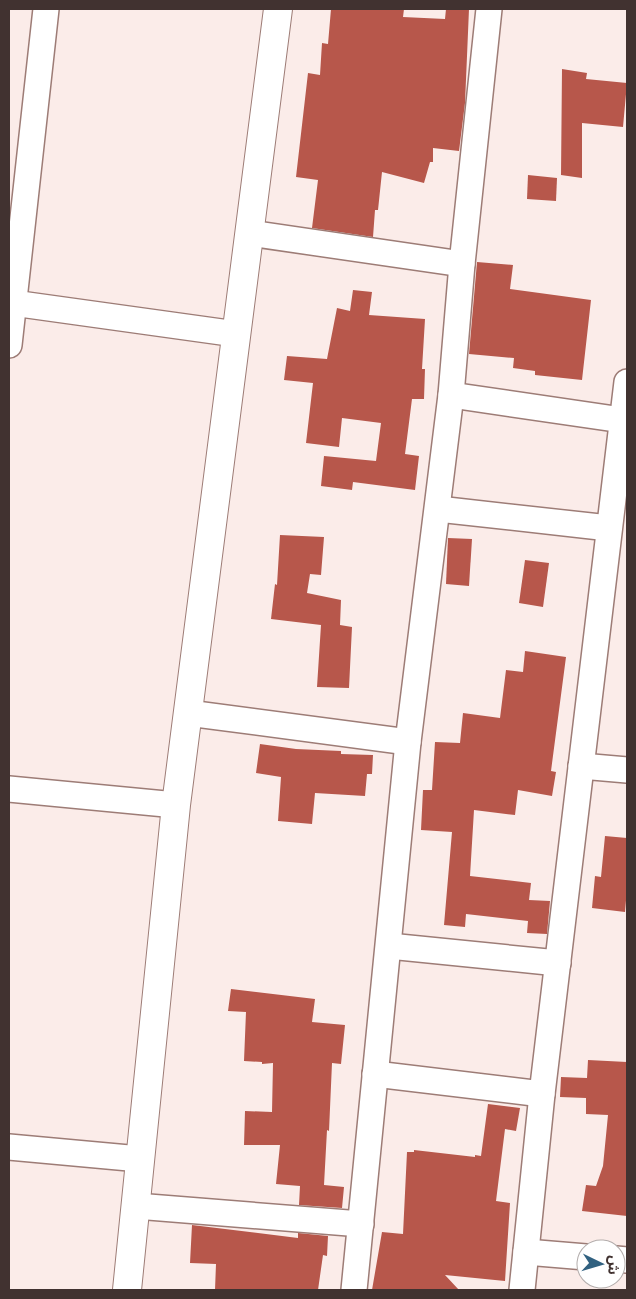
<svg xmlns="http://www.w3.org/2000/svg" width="636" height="1299" font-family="Jost,'Noto Sans Arabic',sans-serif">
<rect width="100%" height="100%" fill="#fbece9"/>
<g fill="#b7574b">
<polygon points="331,9 404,9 403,17 445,19 446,9 469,9 465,103 459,151 433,148 433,162 430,162 424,183 382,172 378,210 375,210 373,237 312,228 318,180 296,177 308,73 320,75 322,43 328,44"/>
<polygon points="562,69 587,73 586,79 627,83 623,127 582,123 582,178 561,175"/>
<polygon points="528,175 557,178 556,201 527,199"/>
<polygon points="477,262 513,265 510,289 591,300 582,380 535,375 535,371 513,368 514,358 469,354"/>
<polygon points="353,290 372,292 369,315 425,319 422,369 425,369 424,399 412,399 405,454 419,456 415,490 353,482 352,490 321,486 324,456 376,461 381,423 342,418 339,447 306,443 313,383 284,380 287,356 327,359 337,308 350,311"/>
<polygon points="280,535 324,537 321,575 310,574 307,593 341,600 340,625 352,627 349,688 317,687 321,625 271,619 275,584 277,585"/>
<polygon points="448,538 472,539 469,586 446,584"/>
<polygon points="525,560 549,563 543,607 519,603"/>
<polygon points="525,651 566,657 551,771 556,772 552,796 518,790 515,815 474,810 470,876 531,883 529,900 550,901 547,934 527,933 528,921 466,914 465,927 444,925 452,832 421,830 423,790 432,790 435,742 460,743 463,713 500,718 506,670 523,672"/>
<polygon points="260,744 296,749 341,751 341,754 373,755 372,774 367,774 365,796 315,793 312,824 278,821 281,777 256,773"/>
<polygon points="605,836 627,838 627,889 625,912 592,908 595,876 601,877"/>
<polygon points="231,989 315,999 312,1022 345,1025 341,1064 332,1063 329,1131 327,1130 324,1185 344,1187 342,1208 299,1205 300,1186 276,1184 280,1145 244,1145 245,1111 272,1112 273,1063 262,1064 262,1062 244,1061 246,1012 228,1011"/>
<polygon points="588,1060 627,1062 627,1216 582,1211 586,1185 596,1186 603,1166 608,1115 586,1114 586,1098 560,1097 561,1077 587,1078"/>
<polygon points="488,1104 520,1108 516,1131 505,1129 496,1201 510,1203 505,1281 445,1275 459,1290 372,1290 382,1232 403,1234 407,1152 414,1152 414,1150 475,1157 475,1155 481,1156"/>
<polygon points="192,1225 298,1238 298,1233 328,1236 327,1256 323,1255 318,1290 215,1290 216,1264 190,1263"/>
</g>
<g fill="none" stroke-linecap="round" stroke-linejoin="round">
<defs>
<g id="minor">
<polyline points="249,233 462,264"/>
<polyline points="13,303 236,334"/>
<polyline points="9,345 46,9"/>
<polyline points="451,395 622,420"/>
<polyline points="438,509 609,528"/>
<polyline points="188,713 408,742"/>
<polyline points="581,766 627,770"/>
<polyline points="9,789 176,805"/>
<polyline points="389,946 558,963"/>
<polyline points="375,1074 542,1094"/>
<polyline points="9,1147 140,1159"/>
<polyline points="136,1206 361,1224"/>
<polyline points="526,1252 586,1257"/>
<polyline points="616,1259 627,1260"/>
<polyline points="354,1290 408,742 451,395 462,264 489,9"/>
<polyline points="522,1290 542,1094 627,382"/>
</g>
<polyline id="tertiary" points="127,1290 176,805 278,9"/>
</defs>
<use href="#minor" stroke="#9d7c76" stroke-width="28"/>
<use href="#tertiary" stroke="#9d7c76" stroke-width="30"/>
<use href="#minor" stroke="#fff" stroke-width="25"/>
<use href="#tertiary" stroke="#fff" stroke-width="28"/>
</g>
<rect width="636" height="1299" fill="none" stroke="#413230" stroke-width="20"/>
<g transform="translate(601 1264) rotate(95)"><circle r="24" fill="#ffffff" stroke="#b3adac"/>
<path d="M0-4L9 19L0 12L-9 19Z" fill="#316180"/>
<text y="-8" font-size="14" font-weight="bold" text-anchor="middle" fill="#413230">ش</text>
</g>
</svg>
